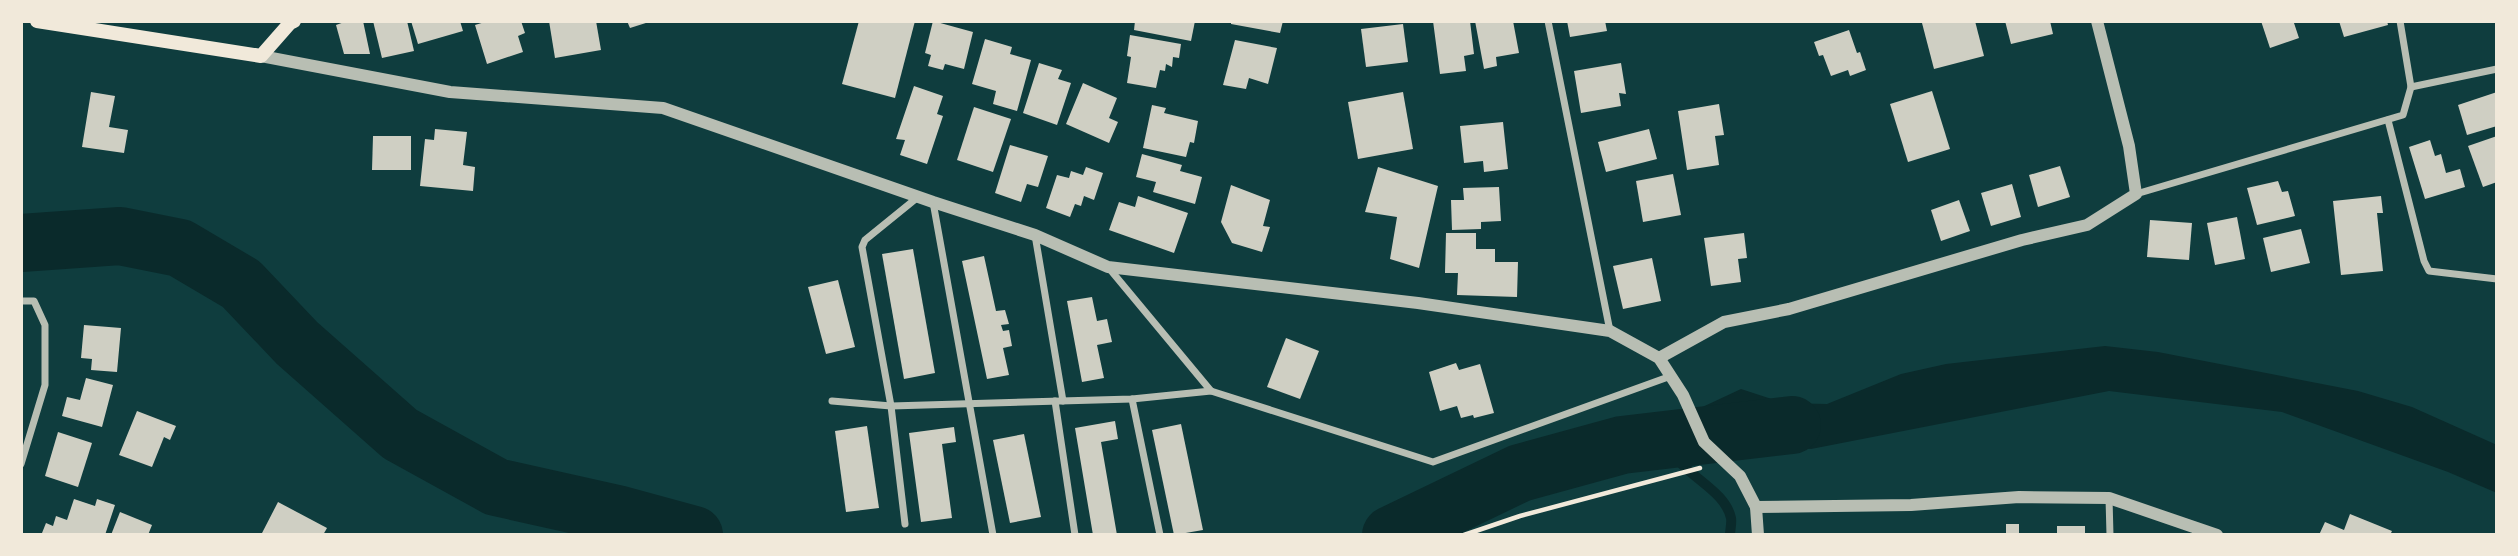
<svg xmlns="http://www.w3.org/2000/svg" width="2518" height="556" font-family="'DM Sans',sans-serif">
<rect width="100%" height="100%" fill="#0f3d3e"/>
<polygon fill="#0a2a2b" points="2105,346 2158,352 2358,391 2412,407 2497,445 2497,493 2448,472 2282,412 2109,391 1811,449 1708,435 1696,410 1741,389 1784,403 1827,404 1901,374 1946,364"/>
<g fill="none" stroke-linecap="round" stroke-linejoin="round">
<path stroke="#0a2a2b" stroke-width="10" d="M 1667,440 C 1676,474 1724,486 1731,518 C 1732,523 1730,530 1730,535"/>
<g stroke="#0a2a2b" stroke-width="58">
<polyline points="21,243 120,236 180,248 241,284 297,343 400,434 496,487 617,514 694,535"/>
<polyline points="1391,535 1520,473 1622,445 1792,425"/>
</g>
</g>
<g fill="#cfcfc3">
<polygon points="347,21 363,21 370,54 344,54 336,25"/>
<polygon points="373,21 407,21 414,51 382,58"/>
<polygon points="411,21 460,21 463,31 418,44"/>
<polygon points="488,21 521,21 525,33 518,36 523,52 487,64 475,25"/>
<polygon points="549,21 596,21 601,50 555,58"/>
<polygon points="627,21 649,21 649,22 630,28"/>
<polygon points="859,21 915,21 895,98 842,84"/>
<polygon points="933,21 973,32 964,69 945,64 943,70 928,66 931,55 925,53"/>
<polygon points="1135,21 1195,21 1191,41 1134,30"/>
<polygon points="1231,21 1283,21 1280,33 1231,24"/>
<polygon points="1433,21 1470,21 1474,54 1464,56 1466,71 1440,74"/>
<polygon points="1475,21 1513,21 1519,53 1496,57 1497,66 1484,69"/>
<polygon points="1567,21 1605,21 1607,31 1570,37"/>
<polygon points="1928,21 1975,21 1984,56 1934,69 1922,23"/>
<polygon points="2005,21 2050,21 2053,34 2011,44"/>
<polygon points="2261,21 2298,21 2294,23 2299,38 2270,48"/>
<polygon points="2339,21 2387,21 2388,25 2344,37"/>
<polygon points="1403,24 1408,62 1366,67 1361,29"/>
<polygon points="1849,30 1857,53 1860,52 1866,70 1850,76 1848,70 1831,76 1823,55 1819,56 1814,42"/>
<polygon points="1130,35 1181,44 1179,58 1173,57 1172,67 1166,64 1165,71 1160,70 1156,88 1127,83 1131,57 1127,56"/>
<polygon points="985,39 1012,47 1010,54 1031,60 1017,111 993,104 996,91 972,84"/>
<polygon points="1235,40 1277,48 1268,84 1249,78 1246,89 1223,85"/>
<polygon points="1039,63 1062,70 1058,79 1071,83 1057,125 1023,113"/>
<polygon points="1621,63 1626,94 1619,93 1621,106 1581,113 1574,71"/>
<polygon points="1083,83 1117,98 1109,118 1118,122 1109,143 1066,124"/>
<polygon points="914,86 943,96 937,114 943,116 927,164 900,155 905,140 896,139"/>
<polygon points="1932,91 1950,149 1908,162 1890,104"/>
<polygon points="91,92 115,96 109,127 128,130 124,153 82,147"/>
<polygon points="1403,92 1413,149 1358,159 1348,102"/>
<polygon points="2497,92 2497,126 2467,135 2458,105"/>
<polygon points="1719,104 1724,135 1715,136 1719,165 1687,170 1678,111"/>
<polygon points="1152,105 1166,108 1164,113 1198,121 1194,143 1190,142 1186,157 1143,148"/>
<polygon points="974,107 1011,119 993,172 957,160"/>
<polygon points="1503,122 1508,169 1484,172 1483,161 1464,163 1460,126"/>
<polygon points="435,129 467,132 463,165 475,167 473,191 420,186 425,139 434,140"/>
<polygon points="1649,129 1657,159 1606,172 1598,142"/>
<polygon points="373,136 411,136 411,170 372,170"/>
<polygon points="2497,136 2497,182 2483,187 2468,146"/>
<polygon points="2430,140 2435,156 2441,154 2446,173 2460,169 2465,187 2425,199 2409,147"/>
<polygon points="1010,145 1048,156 1038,187 1027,184 1021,202 995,193"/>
<polygon points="1142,154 1182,165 1180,171 1202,177 1195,204 1153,192 1156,182 1136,177"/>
<polygon points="2060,166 2070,197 2038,207 2029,175"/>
<polygon points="1086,167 1103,173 1094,200 1084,196 1081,206 1075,204 1070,217 1046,208 1057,175 1069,178 1071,171 1083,175"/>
<polygon points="1378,167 1438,186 1419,268 1390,259 1397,217 1365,212"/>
<polygon points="1673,174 1681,215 1643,222 1636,181"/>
<polygon points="2278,181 2282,192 2288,191 2295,216 2257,225 2247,188"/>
<polygon points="2012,184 2021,217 1991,226 1981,193"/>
<polygon points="1231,185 1270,200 1263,226 1270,227 1262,252 1232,243 1221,222"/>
<polygon points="1499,187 1501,221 1481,222 1481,229 1452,230 1451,200 1464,200 1463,188"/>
<polygon points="1138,196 1188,213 1174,253 1109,230 1119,202 1135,207"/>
<polygon points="2381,196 2383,213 2377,213 2383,271 2341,275 2333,201"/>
<polygon points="1959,200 1970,231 1941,241 1931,210"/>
<polygon points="2237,217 2245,259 2215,265 2207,223"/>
<polygon points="2150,220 2192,223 2189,260 2147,257"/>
<polygon points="2301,229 2310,263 2271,272 2263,238"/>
<polygon points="1446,233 1476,233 1476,249 1495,249 1495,262 1518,262 1517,297 1457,295 1458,273 1445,273"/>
<polygon points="1744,233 1747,258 1738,259 1741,282 1711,286 1704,238"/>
<polygon points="913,249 935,373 904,379 882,254"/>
<polygon points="984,256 996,311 1005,310 1009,324 1001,325 1003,331 1009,330 1012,346 1003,348 1009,375 987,379 962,261"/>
<polygon points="1652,258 1661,301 1623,309 1613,266"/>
<polygon points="838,280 855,347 826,354 808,287"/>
<polygon points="1092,297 1097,321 1107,319 1112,342 1097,345 1104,378 1082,382 1067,301"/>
<polygon points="84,325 121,328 117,372 91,370 92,359 81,358"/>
<polygon points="1286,338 1319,351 1300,399 1267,387"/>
<polygon points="1456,363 1459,370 1480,364 1494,413 1474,418 1473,415 1461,418 1457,406 1440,411 1429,372"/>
<polygon points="86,378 113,385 102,427 62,416 67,397 80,400"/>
<polygon points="137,411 176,426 170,440 164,437 152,467 119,455"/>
<polygon points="1115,421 1118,439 1101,442 1117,535 1093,535 1075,428"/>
<polygon points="1181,424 1203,530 1174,535 1152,430"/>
<polygon points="867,426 879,508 846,512 835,431"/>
<polygon points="954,427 956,442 942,444 952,518 921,522 909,433"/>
<polygon points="58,432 92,443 78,487 45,476"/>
<polygon points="1024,434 1041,517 1010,523 993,440"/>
<polygon points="74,499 95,506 97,499 115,505 105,535 42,533 46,523 53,526 56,516 67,520"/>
<polygon points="278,502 327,528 323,535 261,535"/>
<polygon points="120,512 152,525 148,535 111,535"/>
<polygon points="2350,514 2392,531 2390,535 2319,535 2325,522 2344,530"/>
<rect x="2006" y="524" width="13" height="11"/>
<rect x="2057" y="526" width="28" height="9"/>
</g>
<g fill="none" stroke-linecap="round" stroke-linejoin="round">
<polyline stroke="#f1e9da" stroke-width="4.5" points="1464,535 1520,516 1700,468"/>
<g stroke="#b8beb3" stroke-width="7">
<polyline points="1548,21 1610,331"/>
<polyline points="2411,87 2497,69"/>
<polyline points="2388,120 2424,261 2429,271 2497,279"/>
<polyline points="2136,194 2403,115 2411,87 2400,21"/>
<polyline points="933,202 993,535"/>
<polyline points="1035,235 1063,401"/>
<polyline points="1108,267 1211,391 1433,462 1671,376"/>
<polyline points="21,301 34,301 45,325 45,385 21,464"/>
<polyline points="1132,399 1160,535"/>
<polyline points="832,401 891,406 1132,399 1211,391"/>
<polyline points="1055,401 1075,535"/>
<polyline points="2109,498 2110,535"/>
<polyline points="905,524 891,406 862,247 865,240 918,197"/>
</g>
<g stroke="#b8beb3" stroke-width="12">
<polyline points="261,56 450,92 663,108 933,202 1035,235 1108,267 1418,303 1610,331 1659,358 1683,395 1704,442 1740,476 1756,507 1758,535"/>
<polyline points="1659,358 1724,322 1789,309 2022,240 2087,225 2136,194 2129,146 2097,21"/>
<polyline points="1756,507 1911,505 2019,497 2109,498 2217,535"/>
</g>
<polyline stroke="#f1e9da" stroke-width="14" points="37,21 261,56 290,23 294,21"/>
</g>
<rect width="2518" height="556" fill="none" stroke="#f1e9da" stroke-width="46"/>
</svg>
